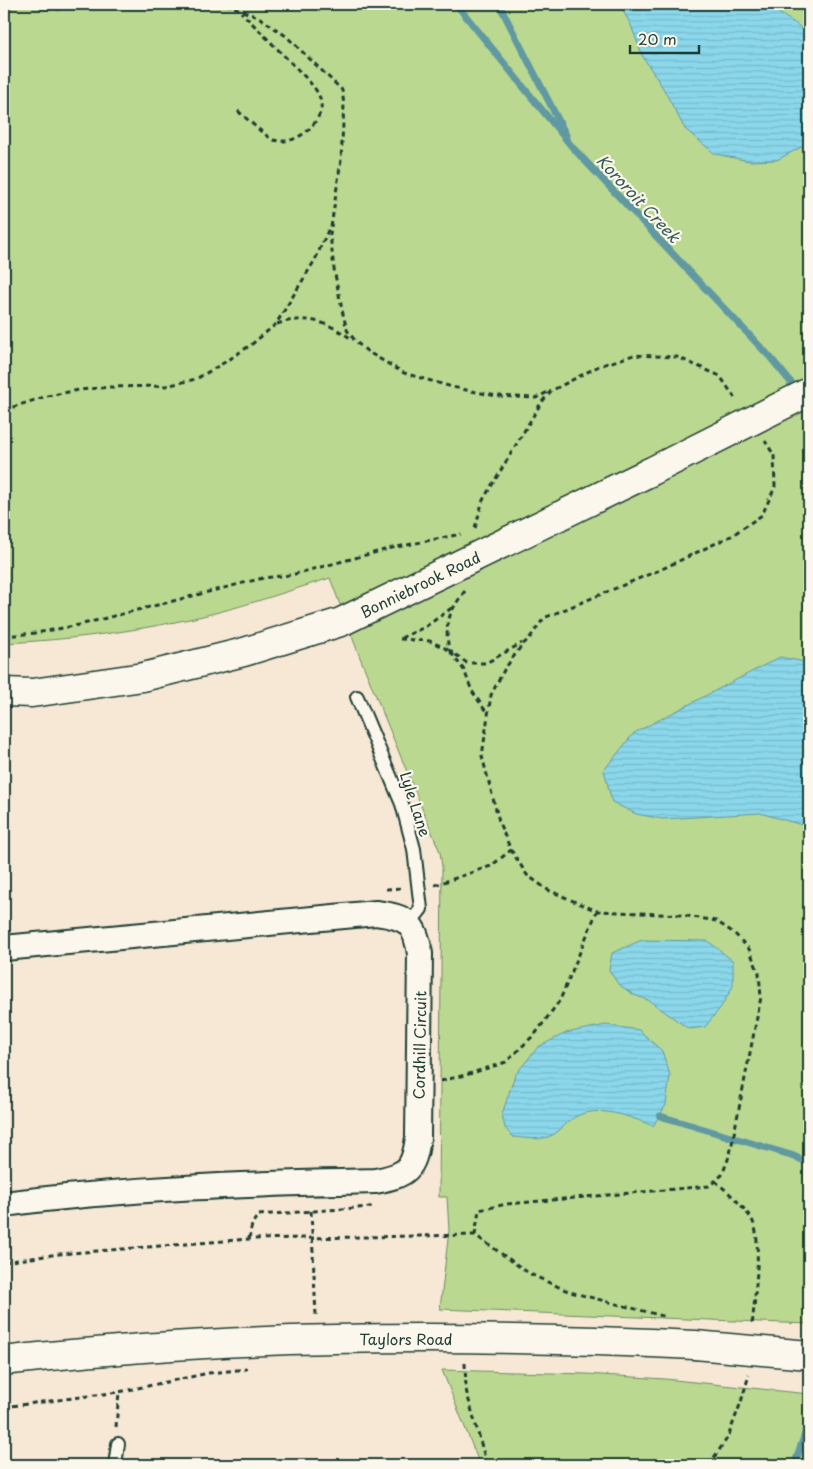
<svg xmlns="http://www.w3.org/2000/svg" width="813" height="1469" font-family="'Playpen Sans',sans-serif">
<defs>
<pattern id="water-rules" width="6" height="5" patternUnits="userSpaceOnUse" patternTransform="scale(1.25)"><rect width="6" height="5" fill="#8bd7eb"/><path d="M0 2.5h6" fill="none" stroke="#78b9ca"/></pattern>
</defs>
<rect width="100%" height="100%" fill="#f6e8d4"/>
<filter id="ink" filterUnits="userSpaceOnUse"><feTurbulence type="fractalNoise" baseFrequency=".02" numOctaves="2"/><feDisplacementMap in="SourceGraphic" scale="10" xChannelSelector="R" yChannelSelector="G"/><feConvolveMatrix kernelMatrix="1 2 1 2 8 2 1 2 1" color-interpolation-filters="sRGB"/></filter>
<g filter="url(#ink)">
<g fill="#bbd890" stroke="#6d8a62">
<path d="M 4,4 L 809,4 L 809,1324 L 440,1309 L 449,1230 L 447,1197 L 439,1197 L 442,867 L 440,852 L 359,655 L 330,578 C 285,592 240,608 194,618 C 131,632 68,640 4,643 Z"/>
<polygon points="442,1370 586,1374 665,1379 809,1394 809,1465 480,1465"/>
</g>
<g fill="url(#water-rules)" stroke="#6099a2">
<path d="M 619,4 L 770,4 C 781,19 798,20 809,37 L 809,138 L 805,145 L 777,160 L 749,161 L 715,154 L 685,129 L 663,88 L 643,57 L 630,23 Z"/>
<polygon points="780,657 805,662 809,668 809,827 760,813 663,819 636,814 612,802 604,770 634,733"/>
<polygon points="642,940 708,941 733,961 733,986 721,1007 705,1027 689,1029 648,1000 634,995 618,984 609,970 612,953"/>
<path d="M 606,1025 L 639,1030 L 662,1051 L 670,1075 L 666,1105 L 653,1126 C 631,1117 598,1104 575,1117 C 569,1121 563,1127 557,1132 C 545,1142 527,1138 513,1137 L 505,1128 L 502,1114 L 515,1075 L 538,1047 L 566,1033 Z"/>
</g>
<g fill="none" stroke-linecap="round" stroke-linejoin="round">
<g stroke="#6099a2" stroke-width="7">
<polyline points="456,4 573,148 770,357 798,391"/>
<polyline points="499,4 566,135"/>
<polyline points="660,1116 791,1155 809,1163"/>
<polyline points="796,1465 796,1460 809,1422"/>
</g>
<defs>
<g id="service">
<polyline points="357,697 402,804 414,849 421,909 409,924"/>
<polyline points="115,1465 118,1444"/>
</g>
<path id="minor" d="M 4,948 L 376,913 C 407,917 415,922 420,954 L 418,1137 C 414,1170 407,1175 375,1181 C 251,1184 127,1188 4,1204"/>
<g id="tertiary">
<polyline points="4,692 32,693 143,677 244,652 341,622 650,472"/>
<path d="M 4,1361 C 50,1355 97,1352 143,1348 C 327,1334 511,1336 695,1345"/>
</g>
</defs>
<use href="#service" stroke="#1f3d34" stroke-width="16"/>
<use href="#minor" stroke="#1f3d34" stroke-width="28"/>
<use href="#tertiary" stroke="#1f3d34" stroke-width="31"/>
<g stroke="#1f3d34" stroke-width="3" stroke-dasharray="5 4" stroke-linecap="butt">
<polyline points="21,4 57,9 111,4"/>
<polyline points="226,4 260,18 286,36 342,90 344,105 341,160 330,234 334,269 342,310 347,330 356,342 368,352 404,373 452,387 496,396 536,398 550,391"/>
<path d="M 238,111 C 246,118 266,137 274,140 C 293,146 317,128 321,109 C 323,97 314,87 307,79 L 241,12"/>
<path d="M 277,324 C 307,314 328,322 353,340"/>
<polyline points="4,410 47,396 79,390 110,387 166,386 196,379 227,361 252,344 276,324 315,260 329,228"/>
<polyline points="475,528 483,500 541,403 551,391 599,366 634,355 677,357 720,376 737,401"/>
<path d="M 465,591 C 449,612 444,623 449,650 L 467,663 L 486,663 L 522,643"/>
<polyline points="4,636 36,633 79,625 263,578 291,575 392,548 461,534"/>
<polyline points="401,638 425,627 453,607"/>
<polyline points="400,639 430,641 449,650 464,670 472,691 487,713"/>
<polyline points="435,885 491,866 511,850"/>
<polyline points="386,889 402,888"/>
<polyline points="441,1081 469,1074 506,1062 536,1033 560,1000 597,911"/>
<path d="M 715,1181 C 728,1192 743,1205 752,1220 C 763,1237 754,1304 752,1327"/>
<polyline points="311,1211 316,1316"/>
<polyline points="475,1235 479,1210 507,1204 709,1186 722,1175 730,1154 761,997 759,973 749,949 734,933 716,921 682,915 597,911 548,890 527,875 511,850 500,825 482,756 491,695 504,670 522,645 529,639 544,618 662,569 731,536 762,515 775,487 774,455 765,441"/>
<polyline points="249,1239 252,1224 258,1215 370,1207 373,1203"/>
<polyline points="4,1262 59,1254 249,1239 475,1235 530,1274 570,1292 667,1317"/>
<polyline points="465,1363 466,1390 487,1465"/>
<polyline points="4,1407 119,1392 209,1373 247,1369"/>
<polyline points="116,1427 119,1392"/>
<polyline points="709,1465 728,1437 741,1402 749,1375"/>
</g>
<use href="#service" stroke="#fbf7ec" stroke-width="12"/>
<use href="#minor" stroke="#fbf7ec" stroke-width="24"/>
<use href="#tertiary" stroke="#fbf7ec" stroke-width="28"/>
<defs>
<g id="tertiary-bridge">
<polyline points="650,472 809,392"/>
<polyline points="695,1345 809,1355"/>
</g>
</defs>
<use href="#tertiary-bridge" stroke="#1f3d34" stroke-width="31" stroke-linecap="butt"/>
<use href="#tertiary-bridge" stroke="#fbf7ec" stroke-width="28"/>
</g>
</g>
<g text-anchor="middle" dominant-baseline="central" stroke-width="4.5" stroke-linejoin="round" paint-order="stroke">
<g font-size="15" fill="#1f3d34" stroke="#fbf7ec">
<text transform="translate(420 584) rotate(-26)">Bonniebrook Road</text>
<text transform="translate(416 804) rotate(72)">Lyle Lane</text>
<text transform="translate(419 1045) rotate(-89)">Cordhill Circuit</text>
<text x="406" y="1338">Taylors Road</text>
</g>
<g font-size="16" font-style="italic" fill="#355c59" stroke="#fbf7ec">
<text transform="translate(639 198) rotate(47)">Kororoit Creek</text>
</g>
</g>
<rect width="813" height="1469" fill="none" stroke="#fbf7ec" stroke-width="20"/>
<rect x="10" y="10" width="793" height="1449" fill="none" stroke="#1f3d34" stroke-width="2" filter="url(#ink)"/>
<path d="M630 45v8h69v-8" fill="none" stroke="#1f3d34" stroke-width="2.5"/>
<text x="638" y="45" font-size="15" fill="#1f3d34" stroke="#fbf7ec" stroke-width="4" paint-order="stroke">20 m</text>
</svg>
